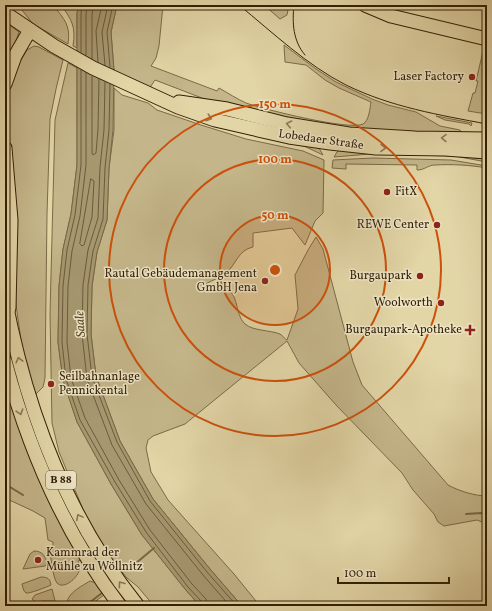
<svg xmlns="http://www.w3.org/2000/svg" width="492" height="611" font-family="Vollkorn,serif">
<rect width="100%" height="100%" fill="#e2d5a6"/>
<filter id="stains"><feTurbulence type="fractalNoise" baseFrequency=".005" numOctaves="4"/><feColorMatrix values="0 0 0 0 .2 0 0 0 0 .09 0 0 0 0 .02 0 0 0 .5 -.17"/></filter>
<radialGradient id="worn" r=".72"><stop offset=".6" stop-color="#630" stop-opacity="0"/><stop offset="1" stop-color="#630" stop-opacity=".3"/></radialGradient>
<g fill="#c4b68a" stroke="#7b6a47">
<path d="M 18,5 L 53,5 C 64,19 71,25 68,44 L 33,24 Z"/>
<path d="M 61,5 L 79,5 L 77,13 L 77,48 L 73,46 C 76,27 72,20 61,5 Z"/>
<path d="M 117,5 L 163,5 L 159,46 L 156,58 L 151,66 L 217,91 L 219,88 C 228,93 237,99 246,103 C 263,109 350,131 363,124 C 369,121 370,108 371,102 L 339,88 L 325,80 L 306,65 L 285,62 L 284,45 L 316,69 L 336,82 L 372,99 L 388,105 L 416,112 L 440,126 L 460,130 L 463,134 L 330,129 L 215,103 L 155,80 L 149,89 L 114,71 L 111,32 Z"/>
<polygon points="264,5 289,5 287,15 280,19"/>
<polygon points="5,22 19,32 5,72"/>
<polygon points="34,46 39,47 63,60 56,89 50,119 47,214 45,378 43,387 33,397 25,368 16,305 13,188 7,135 5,97 15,70 27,50"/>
<polygon points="484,47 487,47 487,114 468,111 473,93 475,93 478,81 476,81"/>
<polygon points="68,63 77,68 77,165 71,214 63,249 59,286 58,342 63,380 77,422 111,484 142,535 185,589 200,606 154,606 138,587 127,578 112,560 85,514 59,452 52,423 50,314 55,120"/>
<path d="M 114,88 L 122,95 L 148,103 L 157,110 L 201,125 L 246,139 L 303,151 L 324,160 L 323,213 L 315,221 L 305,245 L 292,228 L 253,233 L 253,247 C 238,250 236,265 226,273 C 220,278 212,280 206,284 C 212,287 219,285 224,287 C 240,294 234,313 245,324 C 253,331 270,330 280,334 C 283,336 285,339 287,340 L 298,309 L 295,275 L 308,250 L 316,237 L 323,249 L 353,362 L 362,385 L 448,485 C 459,491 475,496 487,496 L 487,524 L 477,520 L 444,526 L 438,522 L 434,514 L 413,490 L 402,473 L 336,405 L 299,363 L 287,341 L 185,424 L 153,436 L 148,440 L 146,448 L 151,472 L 168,500 L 234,574 L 260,606 L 242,606 L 210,569 L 153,499 L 120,441 L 96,376 L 91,334 L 92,286 L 97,252 L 107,220 L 109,168 L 114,130 Z"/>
<polygon points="436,116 472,123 471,126 469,124 445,120"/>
<polygon points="215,125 319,148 323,155 304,146 251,135"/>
<polygon points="340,150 460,154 475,158 487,159 487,162 454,156 370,154 334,157 337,152"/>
<path d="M 373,158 L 451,160 L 487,166 L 487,168 C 470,165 452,164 435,165 C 428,165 425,170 417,170 L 417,165 L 346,164 L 346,169 L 332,168 L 333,160 Z"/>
<path d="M 5,321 L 14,360 L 12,364 C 5,350 5,337 5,321 Z"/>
<path d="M 5,377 L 64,530 L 81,560 L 78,561 C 79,564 80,567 79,571 C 77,578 64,590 57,583 C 53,578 51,559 50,552 L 53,549 L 53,542 L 48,540 L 45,518 L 33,511 L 5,498 Z"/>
<path d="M 34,551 C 42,551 46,556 47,564 L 45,566 L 23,569 L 30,554 Z"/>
<path d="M 41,577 C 48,577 50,579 51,585 C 47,587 29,594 26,593 C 23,591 23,587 22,584 Z"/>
<path d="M 90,581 L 96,583 L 114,606 L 111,606 L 104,595 L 89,606 L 67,606 C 65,594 82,586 90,581 Z"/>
<polygon points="52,589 55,601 42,601 37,603 32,599 35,595"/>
</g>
<polygon fill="#a6976f" stroke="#786744" points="79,5 117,5 111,32 114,71 113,130 109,168 107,220 97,252 92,286 91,334 96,376 120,441 153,499 210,569 242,606 200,606 185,589 142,535 111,484 77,422 63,380 58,342 59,286 63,249 71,214 77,165 77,13"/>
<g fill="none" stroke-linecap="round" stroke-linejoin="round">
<g stroke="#6c5a3a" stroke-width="1">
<polyline points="81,52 81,14 82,5"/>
<polyline points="86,55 86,14 87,5"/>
<polyline points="92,59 92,15 93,5"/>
<polyline points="98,62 96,31 102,5"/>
<polyline points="105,65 102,32 108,5"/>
<polyline points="110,67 107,32 113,5"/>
<polyline points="81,70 81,165 75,215 67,250 63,286 62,342 66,379 80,420 115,482 146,532 188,587 202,602 203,606"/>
<polyline points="86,72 86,165 80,216 72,251 68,286 67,342 71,378 85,418 119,480 150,530 192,584 206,599 208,606"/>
<polyline points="92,76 92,153 93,155 96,153 98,129 99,79"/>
<polyline points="105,82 104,130 100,167 98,218 88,250 83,285 82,334 87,379 112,445 146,504 203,575 230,606"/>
<polyline points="110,84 109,130 105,168 103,219 93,251 88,285 87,334 92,377 117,442 150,501 207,572 237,606"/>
<polygon points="91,179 94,181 92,217 84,245 82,246 80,244"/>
</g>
<g stroke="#786744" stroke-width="2">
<polyline points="5,484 23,495"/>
<polyline points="466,514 481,513 487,515"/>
<polyline points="129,569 154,548"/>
<polyline points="85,606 102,593"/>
</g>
<defs>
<g id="major">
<polyline points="365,5 391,16 487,39"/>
<polyline points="5,13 54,46 93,68 178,107 215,120 289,137 330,143 376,148 445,149 487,152"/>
<polyline points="5,84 15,56 30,30"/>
<polyline points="179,102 227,109 287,124 349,134 415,138 487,139"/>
<polyline points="5,148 11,220 9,308"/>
<path d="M 5,298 C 26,409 66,517 138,606"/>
<path d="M 5,361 C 28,448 65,534 120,606"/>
</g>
</defs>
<use href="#major" stroke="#321e04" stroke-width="15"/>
<use href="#major" stroke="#e2d5a6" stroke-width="13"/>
<g stroke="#321e04" stroke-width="1">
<path d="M 239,5 C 272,32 308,66 346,85 C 391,107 439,115 487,124"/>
<path d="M 294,5 C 292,23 293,41 305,55"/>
</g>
</g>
<defs><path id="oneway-chevron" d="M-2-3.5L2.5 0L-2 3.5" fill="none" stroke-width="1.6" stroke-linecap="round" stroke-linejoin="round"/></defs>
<g stroke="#8a7a55">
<use href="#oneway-chevron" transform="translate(209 118) rotate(18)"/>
<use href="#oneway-chevron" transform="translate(289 124) rotate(-168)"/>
<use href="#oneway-chevron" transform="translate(444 138) rotate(-179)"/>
<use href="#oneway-chevron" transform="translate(383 148) rotate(1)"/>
<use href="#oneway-chevron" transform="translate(19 360) rotate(-104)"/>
<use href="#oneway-chevron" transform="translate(20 412) rotate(73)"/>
<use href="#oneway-chevron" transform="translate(79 517) rotate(-118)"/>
<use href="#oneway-chevron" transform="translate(121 584) rotate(-126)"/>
</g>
<circle cx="275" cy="270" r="55" fill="#cd500b" fill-opacity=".12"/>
<g fill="none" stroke="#cd500b" stroke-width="2">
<circle cx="275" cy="270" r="55"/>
<circle cx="275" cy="270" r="111"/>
<circle cx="275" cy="270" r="166"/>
</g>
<g fill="#8f2418" stroke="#ece4c5" stroke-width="1.5">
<circle cx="472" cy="77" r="4"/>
<circle cx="387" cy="192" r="4"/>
<circle cx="437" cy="225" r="4"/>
<circle cx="420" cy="276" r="4"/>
<circle cx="265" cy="281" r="4"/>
<circle cx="441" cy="303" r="4"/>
<path d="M468 324h4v4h4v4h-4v4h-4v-4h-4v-4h4z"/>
<circle cx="51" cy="384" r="4"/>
<circle cx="38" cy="560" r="4"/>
</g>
<g text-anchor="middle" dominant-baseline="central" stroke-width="3" stroke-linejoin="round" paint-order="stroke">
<rect fill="#ece4c5" stroke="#6a593e" stroke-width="1" x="46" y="471" width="30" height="18" rx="3"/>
<g font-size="11" font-weight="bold" fill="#321e04">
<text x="61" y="480">B 88</text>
</g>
<g font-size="12" fill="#321e04" stroke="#ece4c5" text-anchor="end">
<text x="464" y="77">Laser Factory</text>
<text x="395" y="192" text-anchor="start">FitX</text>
<text x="429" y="225">REWE Center</text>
<text x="257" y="274">Rautal Gebäudemanagement<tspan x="257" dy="14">GmbH Jena</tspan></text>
<text x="412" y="276">Burgaupark</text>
<text x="433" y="303">Woolworth</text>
<text x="462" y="330">Burgaupark-Apotheke</text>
<text x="59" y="377" text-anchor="start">Seilbahnanlage<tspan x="59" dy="14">Pennickental</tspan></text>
<text x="46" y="553" text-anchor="start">Kammrad der<tspan x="46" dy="14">Mühle zu Wöllnitz</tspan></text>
</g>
<g font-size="12" fill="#321e04" stroke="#ece4c5">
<text transform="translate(321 140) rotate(8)">Lobedaer Straße</text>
</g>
<g font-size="13" font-style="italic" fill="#5b4829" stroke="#ece4c5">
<text transform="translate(81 324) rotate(-94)">Saale</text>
</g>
</g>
<circle cx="275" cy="270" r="6" fill="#cd500b" stroke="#ece4c5" stroke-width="2"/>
<g font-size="12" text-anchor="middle" font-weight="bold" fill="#cd500b" stroke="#ece4c5" stroke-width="3" stroke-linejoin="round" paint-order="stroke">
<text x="275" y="108">150 m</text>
<text x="275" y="163">100 m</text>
<text x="275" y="219">50 m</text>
</g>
<rect width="492" height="611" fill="none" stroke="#e2d5a6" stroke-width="20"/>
<rect x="6" y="6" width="480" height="599" fill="none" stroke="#321e04" stroke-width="2"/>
<rect x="10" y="10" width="472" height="591" fill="none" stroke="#321e04"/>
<path d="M338 577v6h111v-6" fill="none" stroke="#321e04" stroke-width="2"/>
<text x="344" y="577" font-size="12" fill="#321e04" stroke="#ece4c5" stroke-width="3" paint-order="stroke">100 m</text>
<rect width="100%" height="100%" filter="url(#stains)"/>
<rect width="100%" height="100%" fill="url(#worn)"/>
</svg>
